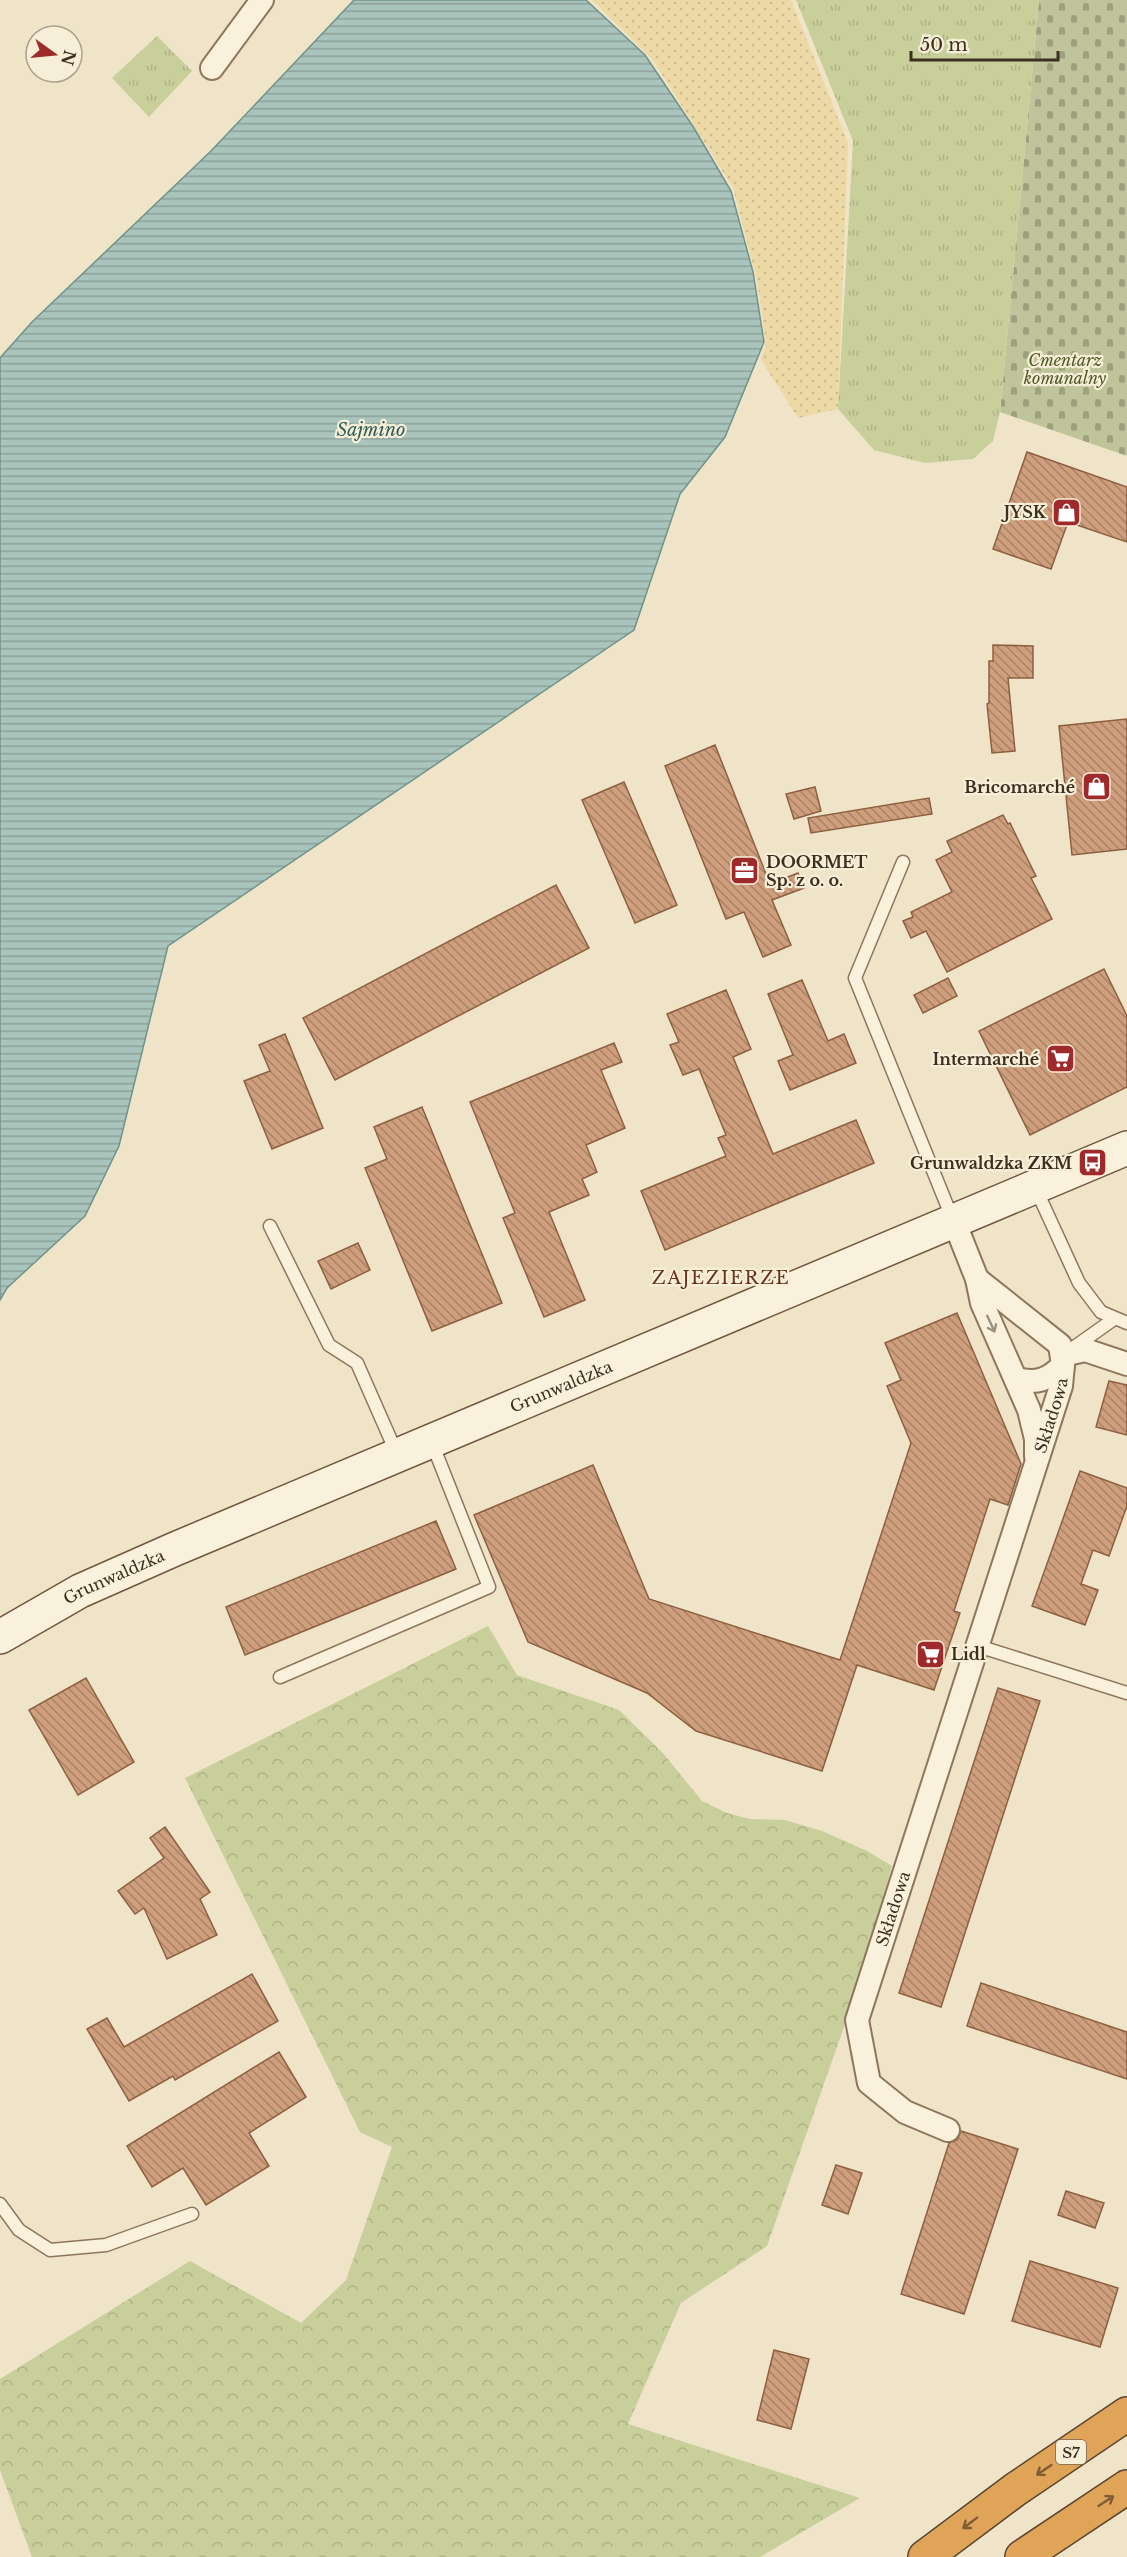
<svg xmlns="http://www.w3.org/2000/svg" width="1127" height="2557" font-family="'Libre Baskerville',serif">
<defs>
<pattern id="forest-crowns" width="20" height="18" patternUnits="userSpaceOnUse" patternTransform="scale(1.5)"><rect width="20" height="18" fill="#c9cf9b"/><path d="M2 6a3 3 0 1 1 6 0M12 15a3 3 0 1 1 6 0" fill="none" stroke="#aeb285"/></pattern>
<pattern id="sand-dots" width="8" height="8" patternUnits="userSpaceOnUse" patternTransform="scale(1.5)"><rect width="8" height="8" fill="#ecd9a5"/><path d="M2 2h.1M6 6h.1" fill="none" stroke="#cbbb8e" stroke-width="1.8" stroke-linecap="round"/></pattern>
<pattern id="cemetery-stones" width="16" height="16" patternUnits="userSpaceOnUse" patternTransform="scale(1.5)"><rect width="16" height="16" fill="#bfc49a"/><path d="M2 7V4a2 2 0 0 1 4 0v3zM10 15v-3a2 2 0 0 1 4 0v3z" fill="#9ca07d"/></pattern>
<pattern id="park-tufts" width="24" height="20" patternUnits="userSpaceOnUse" patternTransform="scale(1.5)"><rect width="24" height="20" fill="#c9cf9b"/><path d="M3 7l-1-3M5 7V3M7 7l1-3M15 17l-1-3M17 17v-4M19 17l1-3" fill="none" stroke="#aeb285"/></pattern>
<pattern id="water-rules" width="6" height="5" patternUnits="userSpaceOnUse" patternTransform="scale(1.5)"><rect width="6" height="5" fill="#a9c4bc"/><path d="M0 2.5h6" fill="none" stroke="#8ba098"/></pattern>
<pattern id="building-back-hatch" width="6" height="6" patternUnits="userSpaceOnUse" patternTransform="scale(1.5)"><rect width="6" height="6" fill="#cf9f7d"/><path d="M-1 5l2 2M0 0l6 6M5-1l2 2" fill="none" stroke="#a98266"/></pattern>
</defs>
<rect width="100%" height="100%" fill="#f0e4c8"/>
<polygon fill="url(#forest-crowns)" points="488,1626 517,1675 619,1710 662,1752 702,1801 727,1813 750,1819 785,1820 822,1831 867,1851 892,1866 857,1990 767,2246 681,2303 628,2424 860,2498 760,2557 32,2557 0,2470 0,2379 190,2261 301,2323 346,2280 392,2147 360,2132 185,1778"/>
<polygon fill="url(#sand-dots)" points="592,0 791,0 848,143 838,409 798,418 761,360 766,344 757,280 733,188 653,60"/>
<polygon fill="url(#cemetery-stones)" points="1039,0 1127,0 1127,456 1000,412"/>
<g fill="url(#park-tufts)">
<polygon points="796,0 1039,0 1000,412 993,441 973,459 925,463 874,450 838,409 853,141"/>
<polygon points="157,36 192,71 149,117 112,78"/>
</g>
<polygon fill="url(#water-rules)" stroke="#6f938a" stroke-width="1.5" points="354,0 586,0 645,55 694,128 731,191 753,272 764,342 725,437 680,494 634,630 168,946 119,1146 85,1216 7,1288 0,1300 0,358 32,322 211,151"/>
<g fill="url(#building-back-hatch)" stroke="#8d5f41" stroke-width="1.5">
<polygon points="1027,452 1127,487 1127,542 1068,522 1051,569 993,549"/>
<polygon points="993,645 1033,646 1033,678 1008,678 1015,751 992,753 987,704 989,703 989,661 993,661"/>
<polygon points="1127,719 1127,849 1072,855 1059,726"/>
<polygon points="715,745 770,884 798,873 804,888 772,900 791,945 763,957 744,912 726,919 665,766"/>
<polygon points="624,782 677,905 635,923 582,800"/>
<polygon points="815,787 821,811 794,819 786,794"/>
<polygon points="929,798 932,814 811,833 808,818"/>
<polygon points="1003,815 1008,824 1010,823 1026,856 1036,876 1031,878 1052,919 947,972 926,931 911,938 903,921 913,917 911,912 952,892 936,860 952,852 947,841"/>
<polygon points="556,885 589,948 335,1080 303,1018"/>
<polygon points="1104,969 1127,1016 1127,1087 1030,1135 979,1031"/>
<polygon points="948,978 957,996 923,1013 914,995"/>
<polygon points="802,980 828,1041 844,1034 856,1063 790,1090 778,1061 793,1055 768,994"/>
<polygon points="726,990 751,1049 733,1057 773,1154 856,1120 874,1163 665,1250 641,1191 726,1156 718,1138 726,1135 699,1069 683,1075 670,1045 679,1042 667,1014"/>
<polygon points="285,1034 323,1128 272,1149 244,1081 270,1071 259,1045"/>
<polygon points="614,1043 622,1062 601,1070 625,1128 586,1145 597,1172 582,1179 589,1195 549,1212 585,1300 544,1317 503,1218 515,1213 470,1102"/>
<polygon points="422,1107 502,1303 432,1331 365,1168 387,1159 374,1127"/>
<polygon points="358,1243 370,1270 331,1289 318,1261"/>
<polygon points="957,1313 1021,1464 1008,1505 990,1499 954,1611 960,1613 934,1690 857,1665 822,1771 696,1731 647,1693 528,1642 474,1515 593,1465 649,1599 840,1660 911,1443 887,1386 901,1380 885,1343"/>
<polygon points="1109,1381 1127,1385 1127,1435 1096,1427"/>
<polygon points="1080,1471 1127,1488 1127,1506 1109,1556 1093,1550 1081,1584 1098,1590 1085,1625 1032,1606"/>
<polygon points="436,1521 456,1569 245,1655 226,1607"/>
<polygon points="86,1678 134,1762 78,1795 29,1710"/>
<polygon points="998,1688 1040,1701 941,2007 899,1993"/>
<polygon points="165,1827 210,1892 200,1899 217,1935 167,1959 144,1908 135,1914 118,1891 164,1858 150,1838"/>
<polygon points="252,1974 278,2021 175,2080 173,2076 129,2101 87,2029 107,2018 124,2047"/>
<polygon points="981,1983 1127,2032 1127,2079 967,2026"/>
<polygon points="279,2052 306,2097 249,2133 269,2166 206,2205 183,2168 152,2187 127,2146"/>
<polygon points="961,2131 1018,2149 964,2314 901,2294 949,2143 957,2140"/>
<polygon points="836,2165 862,2173 848,2214 822,2205"/>
<polygon points="1066,2191 1104,2203 1095,2228 1058,2215"/>
<polygon points="1030,2261 1118,2288 1100,2347 1012,2321"/>
<polygon points="774,2350 809,2359 791,2429 757,2420"/>
</g>
<g fill="none" stroke-linecap="round" stroke-linejoin="round">
<defs>
<g id="service">
<polyline points="903,862 855,978 953,1220"/>
<polyline points="1035,1187 1079,1283 1101,1312 1127,1323"/>
<polyline points="270,1226 329,1345 357,1363 397,1454"/>
<polyline points="1073,1348 1114,1319"/>
<polyline points="978,1646 1127,1693"/>
<polyline points="280,1677 489,1587 432,1443"/>
<polyline points="0,2204 19,2230 50,2250 106,2245 192,2214"/>
</g>
<g id="minor">
<polyline points="212,68 262,0"/>
<polyline points="954,1221 977,1279 982,1303 1029,1410 1036,1439 1036,1456"/>
<polyline points="1063,1355 1085,1350 1127,1364"/>
<path d="M 1016,1379 C 1037,1384 1048,1380 1063,1365"/>
<path id="s1" d="M 948,2130 L 905,2112 L 869,2083 L 857,2020 L 1061,1386 L 1063,1365 L 1060,1345 L 977,1279"/>
</g>
<g id="secondary">
<path id="s2" d="M 0,1637 L 80,1591 L 175,1549 L 1127,1148"/>
</g>
<g id="motorway">
<polyline points="925,2557 1016,2489 1127,2414"/>
<polyline points="1022,2557 1127,2487"/>
</g>
</defs>
<use href="#service" stroke="#8d765c" stroke-width="15"/>
<use href="#minor" stroke="#8d765c" stroke-width="26"/>
<use href="#secondary" stroke="#6f573f" stroke-width="36"/>
<use href="#motorway" stroke="#5b4430" stroke-width="36"/>
<use href="#service" stroke="#faf1dc" stroke-width="12"/>
<use href="#minor" stroke="#faf1dc" stroke-width="22"/>
<use href="#secondary" stroke="#faf1dc" stroke-width="33"/>
<use href="#motorway" stroke="#e0a458" stroke-width="33"/>
</g>
<defs><path id="oneway-shaft" d="M-6 0H5M1.5-3L5.5 0L1.5 3" fill="none" stroke-width="1.6" stroke-linecap="round" stroke-linejoin="round" transform="scale(1.5)"/></defs>
<use stroke="#9c907e" href="#oneway-shaft" transform="translate(991 1324) rotate(65)"/>
<g stroke="#7e5d36">
<use href="#oneway-shaft" transform="translate(1044 2470) rotate(146)"/>
<use href="#oneway-shaft" transform="translate(1106 2501) rotate(-33)"/>
<use href="#oneway-shaft" transform="translate(970 2523) rotate(143)"/>
</g>
<defs>
<symbol id="shop-square" viewBox="-11 -11 22 22"><rect x="-9" y="-9" width="18" height="18" rx="4" fill="#9e2a2b" stroke="#f7eed8"/><path d="M-5-2.5h2.3a2.7 3.5 0 0 1 5.4 0H5L5.5 6h-11ZM-1.5-2.5h3a1.5 2.3 0 0 0-3 0Z" fill="#fff"/></symbol>
<symbol id="office-square" viewBox="-11 -11 22 22"><rect x="-9" y="-9" width="18" height="18" rx="4" fill="#9e2a2b" stroke="#f7eed8"/><path d="M-6-3h4V-5.5h4V-3h4V5H-6ZM-1-4.5V-3h2v-1.5ZM-6 0V1H6V0Z" fill="#fff"/></symbol>
<symbol id="supermarket-square" viewBox="-11 -11 22 22"><rect x="-9" y="-9" width="18" height="18" rx="4" fill="#9e2a2b" stroke="#f7eed8"/><path d="M-6-5.5h2.5l.6 2H6L4.5 2H-2.5L-4.4-4H-6ZM-1.5 3.2a1.3 1.3 0 1 0 .1 0ZM3 3.2a1.3 1.3 0 1 0 .1 0Z" fill="#fff"/></symbol>
<symbol id="bus-square" viewBox="-11 -11 22 22"><rect x="-9" y="-9" width="18" height="18" rx="4" fill="#9e2a2b" stroke="#f7eed8"/><path d="M-5-6H5V4H4V6H2V4H-2V6H-4V4H-5ZM-3.5-4V0h7V-4ZM-3.5 1.2v1.5H-2V1.2ZM2 1.2v1.5H3.5V1.2Z" fill="#fff"/></symbol>
</defs>
<g fill-rule="evenodd">
<use href="#shop-square" x="1050" y="496" width="33" height="33"/>
<use href="#shop-square" x="1080" y="770" width="33" height="33"/>
<use href="#office-square" x="728" y="854" width="33" height="33"/>
<use href="#supermarket-square" x="1044" y="1042" width="33" height="33"/>
<use href="#bus-square" x="1076" y="1146" width="33" height="33"/>
<use href="#supermarket-square" x="914" y="1638" width="33" height="33"/>
</g>
<g text-anchor="middle" dominant-baseline="central" stroke-width="4.5" stroke-linejoin="round" paint-order="stroke">
<rect fill="#f7eed8" stroke="#756857" stroke-width="1.5" x="1056" y="2440" width="30" height="24" rx="4.5"/>
<g font-size="15" font-weight="bold" fill="#3d2e20">
<text x="1071" y="2452">S7</text>
</g>
<g font-size="16" font-style="italic" fill="#4d5a26" stroke="#f7eed8">
<text x="1065" y="360">Cmentarz<tspan x="1065" dy="18">komunalny</tspan></text>
</g>
<g font-size="16" font-weight="bold" fill="#3d2e20" stroke="#f7eed8" text-anchor="end">
<text x="1046" y="512">JYSK</text>
<text x="1075" y="787">Bricomarché</text>
<text x="766" y="862" text-anchor="start">DOORMET<tspan x="766" dy="18">Sp. z o. o.</tspan></text>
<text x="1039" y="1059">Intermarché</text>
<text x="1072" y="1163">Grunwaldzka ZKM</text>
<text x="951" y="1654" text-anchor="start">Lidl</text>
</g>
<g font-size="16" fill="#3d2e20" stroke="#f7eed8">
<text stroke="none"><textPath href="#s2" startOffset="615">Grunwaldzka</textPath></text>
<text stroke="none"><textPath href="#s1" startOffset="792">Składowa</textPath></text>
<text stroke="none"><textPath href="#s2" startOffset="129">Grunwaldzka</textPath></text>
<text stroke="none"><textPath href="#s1" startOffset="274">Składowa</textPath></text>
</g>
<g font-size="18" font-style="italic" fill="#2f5d5a" stroke="#f7eed8">
<text x="371" y="430">Sajmino</text>
</g>
<g font-size="18" letter-spacing="1.5" fill="#6b2e1e" stroke="#f7eed8">
<text x="721" y="1278">ZAJEZIERZE</text>
</g>
</g>
<g transform="translate(54 54) rotate(105)"><circle r="28" fill="#f7eed8" stroke="#ada18e" stroke-width="1.5"/>
<path d="M0-4.5L10 22L0 15L-10 22Z" fill="#9e2a2b"/>
<text y="-9" font-size="16" font-weight="bold" text-anchor="middle" fill="#3d2e20">N</text>
</g>
<path d="M911 51v9h147v-9" fill="none" stroke="#3d2e20" stroke-width="3"/>
<text x="920" y="51" font-size="18" fill="#3d2e20" stroke="#f7eed8" stroke-width="4.5" paint-order="stroke">50 m</text>
</svg>
